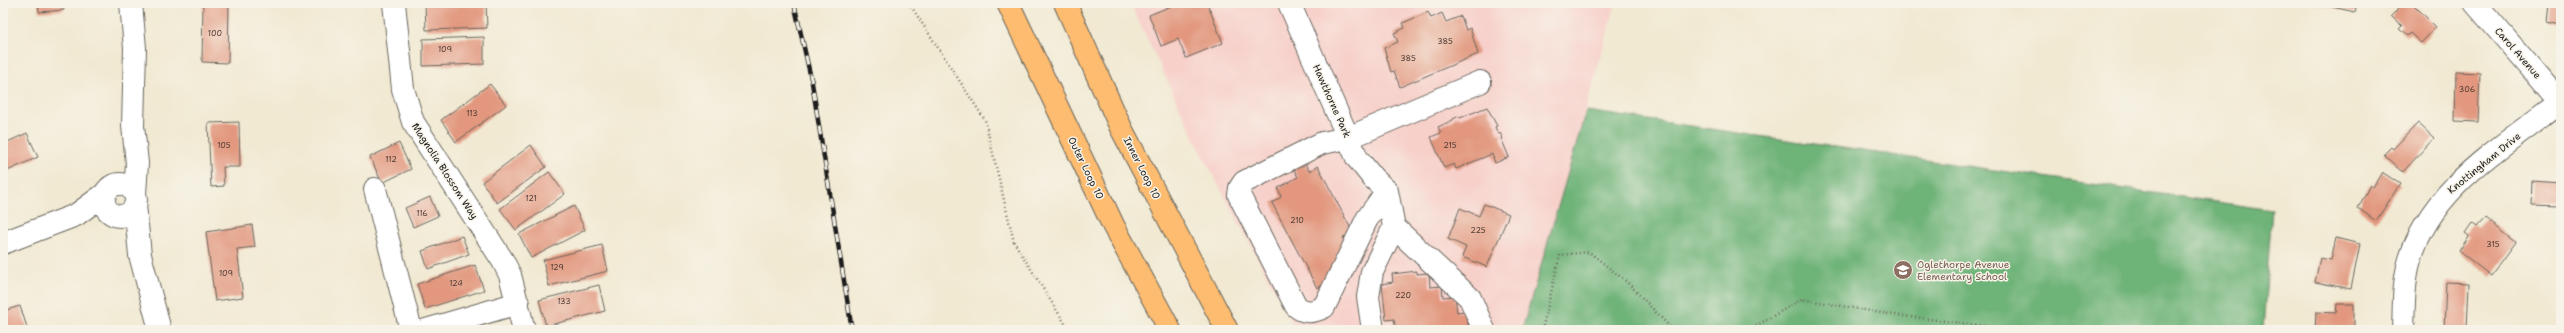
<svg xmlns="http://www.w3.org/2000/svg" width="2564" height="333" font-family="'Shantell Sans',sans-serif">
<rect width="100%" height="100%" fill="#f7f3e8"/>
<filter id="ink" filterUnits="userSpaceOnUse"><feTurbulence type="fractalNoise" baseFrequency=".025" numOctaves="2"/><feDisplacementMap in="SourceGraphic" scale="8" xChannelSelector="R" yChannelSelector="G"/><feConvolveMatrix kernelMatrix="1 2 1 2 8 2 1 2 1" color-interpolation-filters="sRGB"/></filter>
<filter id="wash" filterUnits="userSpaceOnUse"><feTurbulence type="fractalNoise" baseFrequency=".012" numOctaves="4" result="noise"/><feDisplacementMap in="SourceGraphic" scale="16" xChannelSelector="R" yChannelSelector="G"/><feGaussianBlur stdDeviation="0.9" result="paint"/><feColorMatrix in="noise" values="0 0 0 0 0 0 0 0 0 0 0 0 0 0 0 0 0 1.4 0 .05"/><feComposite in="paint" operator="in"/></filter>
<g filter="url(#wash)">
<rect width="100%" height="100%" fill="#f1e9d2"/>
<!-- built -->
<path fill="#f7d0ca" d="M1130,3H1616L1585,111L2272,210L2263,330H1296L1203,156Z"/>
<!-- forest -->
<path fill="#6eb378" stroke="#45684a" d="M1586,111L2272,210L2263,330H1522Z"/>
<g id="blocks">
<!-- building -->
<path fill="#e2977e" d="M38,3H63L64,10L39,12Z
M203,3H229L228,63L202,62Z
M425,3H486L487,28L426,30Z
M1179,3H1207L1223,43L1186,58L1178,39L1161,46L1149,15Z
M2314,3H2357L2355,12Z
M2404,3H2412L2436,27L2421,43L2410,33L2407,36L2399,29L2402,26L2391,16Z
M2550,3H2561V24L2548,21Z
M1428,12L1431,18L1442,13L1446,22L1461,16L1466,30L1470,28L1478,54L1400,87L1394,71L1391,72L1384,48L1398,42L1394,33L1405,28L1403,23Z
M484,37V64L423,66V39Z
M2456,72L2480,73L2478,122L2455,121Z
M490,84L506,105L456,142L441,120Z
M1487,107L1497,126L1495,127L1498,134L1500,133L1502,137L1501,138L1509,157L1495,163L1492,154L1456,169L1454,164L1444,168L1431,137L1441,133L1438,127L1453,120V119L1459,116L1460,118Z
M239,122L240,167H223L224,186L211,187L208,123Z
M2418,123L2434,138L2403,172L2384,154L2391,147L2393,149Z
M27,133L38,157L3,173V144Z
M399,143L411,169L382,183L370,157Z
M531,145L546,167L497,203L482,182Z
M1301,156L1309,171L1318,166L1353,233L1343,238L1348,251L1334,280L1317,288L1272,203L1281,197L1278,188L1298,177L1289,161Z
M549,172L565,194L516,230L500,209Z
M2382,172L2400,184L2376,221L2358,208L2370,185L2373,187Z
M2532,181L2561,183V206L2531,205Z
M430,197L438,216L413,227L405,208Z
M1484,204L1509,214L1487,267L1462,257L1466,247L1448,239L1460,208L1479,216Z
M574,206L585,230L531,258L519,234Z
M2485,218L2516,242L2491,276L2459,251L2469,236L2465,233L2472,223L2477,227Z
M252,225L255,247L237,249L243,297L215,301L206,232Z
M462,236L469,254L428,269L422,251Z
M2336,238L2360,244L2351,289L2315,282L2320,258L2331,260Z
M602,245L608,271L549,286L543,260Z
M475,265L484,290L425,309L417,284Z
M1417,271V274L1429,273L1430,287L1442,286L1443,297L1455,296L1457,312L1466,311L1469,330H1396L1394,319L1386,320L1382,284L1393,282L1392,274Z
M2446,282L2469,283L2467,330L2444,329Z
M599,285L605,311L546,326L539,300Z
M2337,304H2354V330H2315L2316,312L2336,313Z
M20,306L28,330H3V311Z"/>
</g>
</g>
<g filter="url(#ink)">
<use href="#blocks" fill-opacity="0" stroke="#67645c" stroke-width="1"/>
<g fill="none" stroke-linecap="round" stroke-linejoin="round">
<defs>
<path id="minor" d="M131,3L135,48L133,126L137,163L135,194
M394,3L403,89L413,122L503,261L510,275L524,330
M1289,3L1357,158L1373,178L1387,191
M2475,3L2561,103
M104 200a16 16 0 1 1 32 0a16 16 0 1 1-32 0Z
M375,189L411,330
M1387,191L1367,219L1324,307C1314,312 1305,314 1296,306L1239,195L1240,188L1244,182L1322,143L1348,138L1480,82
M135,205L140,255L160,330
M1394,227L1470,298L1484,330
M3,243L76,215L106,193
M426,330L518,303
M1373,330L1368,297L1372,272L1394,227L1387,191
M2403,330C2404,308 2403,285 2409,263C2429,188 2503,147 2561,101"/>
<path id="highway" d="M1008,3L1113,225L1170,330
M1065,3L1121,128L1227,330"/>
</defs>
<!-- minor casing -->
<use href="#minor" stroke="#67645c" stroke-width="24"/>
<!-- highway casing -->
<use href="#highway" stroke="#67645c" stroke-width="24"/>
<!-- path -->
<path stroke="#67645c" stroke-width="2.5" stroke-dasharray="1 3" stroke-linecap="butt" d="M909,3L985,120L1014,242L1069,330
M1542,330L1560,255L1589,252L1627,282L1673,330
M1749,330L1802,299L1887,314L2019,330"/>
<!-- minor -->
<use href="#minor" stroke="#fff" stroke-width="22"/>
<!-- highway -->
<use href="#highway" stroke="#fdbc70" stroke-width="22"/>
<defs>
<path id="rail" d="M794,3L812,83L852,330"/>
</defs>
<!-- rail casing -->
<use href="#rail" stroke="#1c1c1c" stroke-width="4.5"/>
<!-- rail -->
<use href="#rail" stroke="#f7f3e8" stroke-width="3" stroke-dasharray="9" stroke-linecap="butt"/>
</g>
</g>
<!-- icons -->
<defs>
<symbol id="school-disc" viewBox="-11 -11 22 22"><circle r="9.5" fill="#8d6e63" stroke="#f7f3e8"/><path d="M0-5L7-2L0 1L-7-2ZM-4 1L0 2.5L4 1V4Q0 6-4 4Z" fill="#fff"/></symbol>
</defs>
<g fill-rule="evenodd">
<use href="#school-disc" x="1892" y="259" width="22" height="22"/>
</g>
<g text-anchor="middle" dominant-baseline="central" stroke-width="3" stroke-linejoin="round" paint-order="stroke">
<!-- number labels -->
<g font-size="8" fill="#4e3b34">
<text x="215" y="33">100</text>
<text x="1445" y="41">385</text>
<text x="445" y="49">109</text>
<text x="1408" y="58">385</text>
<text x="2467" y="89">306</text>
<text x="472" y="113">113</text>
<text x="224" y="145">105</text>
<text x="1450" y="145">215</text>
<text x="391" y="159">112</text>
<text x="531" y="198">121</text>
<text x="422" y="213">116</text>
<text x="1297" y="220">210</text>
<text x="1478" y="230">225</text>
<text x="2493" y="244">315</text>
<text x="557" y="267">129</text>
<text x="226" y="273">109</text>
<text x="456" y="283">124</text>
<text x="1403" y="295">220</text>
<text x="564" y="301">133</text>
</g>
<!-- street labels -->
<g font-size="10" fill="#1c1c1c" stroke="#f7f3e8">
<text transform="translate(2518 53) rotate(49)">Carol Avenue</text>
<text transform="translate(1332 101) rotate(66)">Hawthorne Park</text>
<text transform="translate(2484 163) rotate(-39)">Knottingham Drive</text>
<text transform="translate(1086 168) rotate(64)">Outer Loop 10</text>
<text transform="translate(1142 168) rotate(63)">Inner Loop 10</text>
<text transform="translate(445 171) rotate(57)">Magnolia Blossom Way</text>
</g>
<!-- education labels -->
<g font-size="10" fill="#785e54" stroke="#f7f3e8" text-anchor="start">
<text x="1917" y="264">Oglethorpe Avenue<tspan x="1917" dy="12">Elementary School</tspan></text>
</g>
</g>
<!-- margin -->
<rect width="2564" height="333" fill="none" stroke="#f7f3e8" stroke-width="16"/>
</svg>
